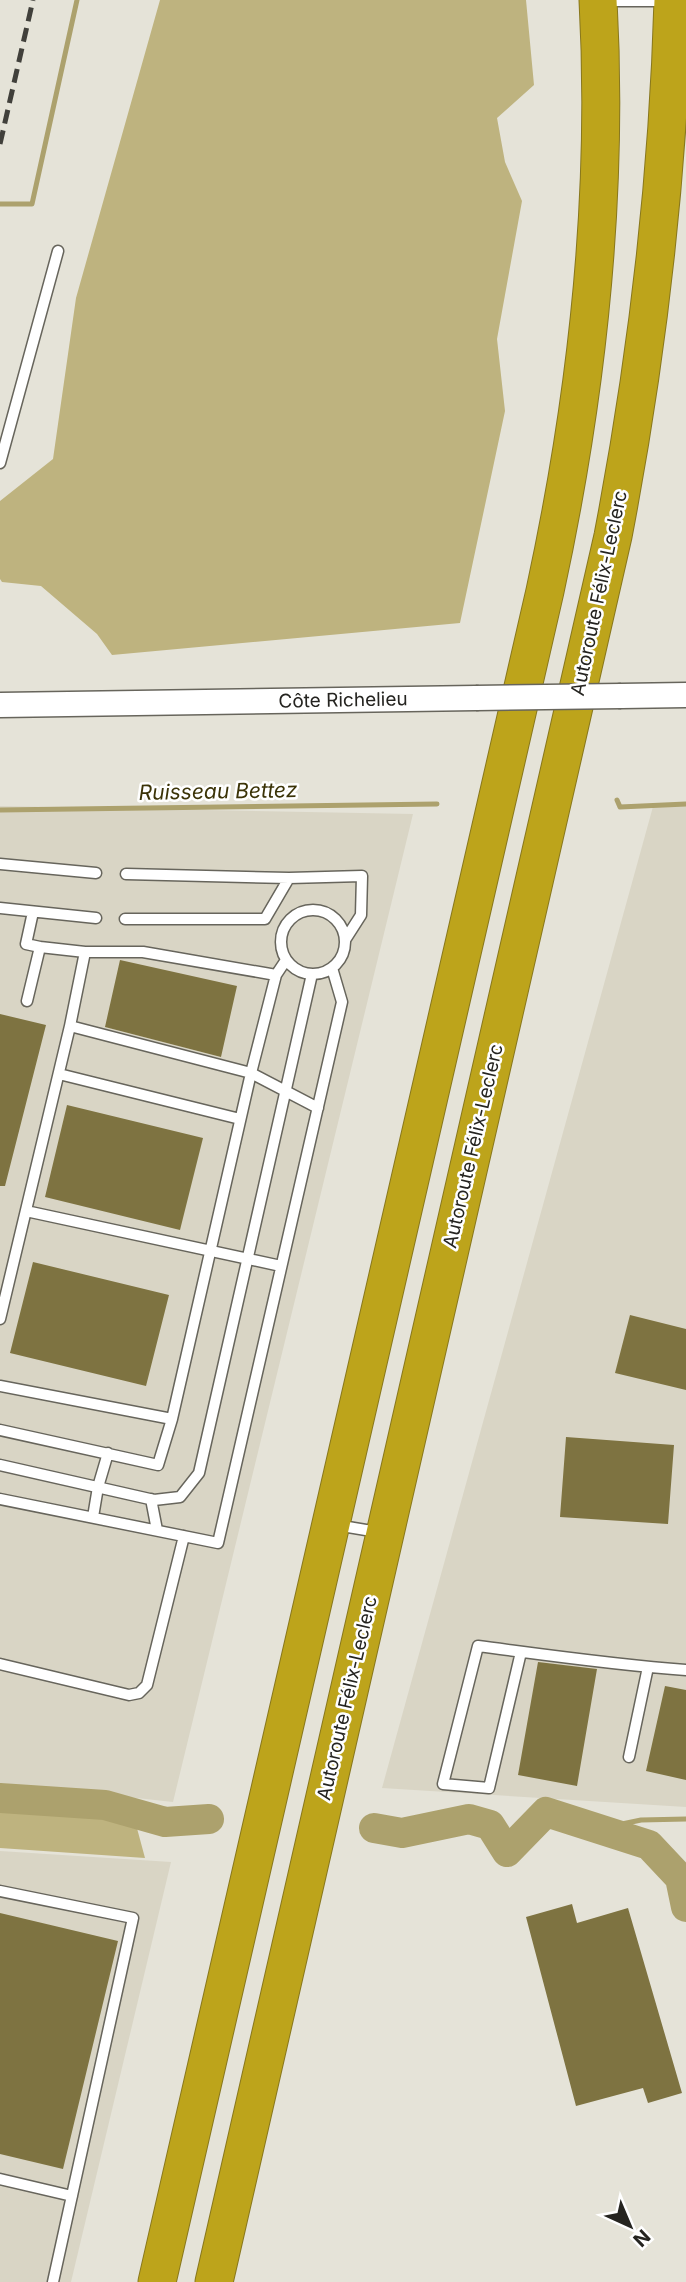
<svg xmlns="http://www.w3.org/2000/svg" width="686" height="2282" font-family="Inter,sans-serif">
<rect width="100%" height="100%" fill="#e5e3d8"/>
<!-- built -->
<path fill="#d9d5c5" d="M654,803H686V1807L382,1788Z
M0,806L413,814L173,1802L0,1783Z
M0,1851L171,1862L71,2282H0Z"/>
<!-- forest -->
<path fill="#beb37f" d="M160,0H526L534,85L497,118L505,162L522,201L497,339L505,411L460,623L112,655L97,634L41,586L2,582L0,579V501L53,459L76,298Z
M0,1794L131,1806L145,1858L0,1848Z"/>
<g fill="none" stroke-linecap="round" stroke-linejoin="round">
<!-- stream -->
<path stroke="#aca16d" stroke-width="5" d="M0,204H32L77,0
M617,800L620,807L686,804
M0,810L437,804
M598,1829L641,1820L686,1819"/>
<!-- river -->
<path stroke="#aca16d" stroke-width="30" d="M0,1798L105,1805L165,1822L209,1819
M374,1828L402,1833L469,1819L490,1825L507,1852L546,1812L649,1845L680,1878L686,1907"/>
</g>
<!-- building -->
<path fill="#7e7341" d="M120,960L237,986L221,1057L105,1027Z
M0,1014L46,1025L5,1186H0Z
M67,1105L203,1138L180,1230L45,1197Z
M33,1262L169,1295L146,1386L10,1353Z
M630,1315L686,1329V1390L615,1373Z
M566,1437L674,1445L668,1524L560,1517Z
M538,1662L597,1669L577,1786L518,1775Z
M665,1686L686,1690V1780L646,1771Z
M572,1904L577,1923L628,1908L682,2093L648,2103L643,2088L576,2106L526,1917Z
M0,1913L118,1941L63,2169L0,2154Z"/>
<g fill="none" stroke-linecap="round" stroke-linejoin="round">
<defs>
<path id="service" d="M603,1H667
M0,463L58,251
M0,864L96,873
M126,874L289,878L362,876L361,915L345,940
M0,908L96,918
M281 942a32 32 0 1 1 64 0a32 32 0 1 1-64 0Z
M33,912L26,944L40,947
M125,919H265L289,878
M85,952L70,1026L251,1073L276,975
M27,1001L40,947L85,952H143L276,975L286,960
M59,1074L240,1119
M26,1211L281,1266
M0,1319L70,1026
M0,1386L172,1419L251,1073L318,1108
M0,1430L158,1465L172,1419
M0,1465L154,1500L180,1497L199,1473L312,974
M0,1499L218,1543L342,1002L332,968
M151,1499L157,1530
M93,1517L98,1487L108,1453
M336,1525L378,1532
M521,1652L489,1788L443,1784L478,1646C547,1655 616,1665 686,1670
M0,1664L129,1695L139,1693L147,1685L184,1536
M629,1757L648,1667
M0,1891L133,1918L53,2282
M0,2179L72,2196"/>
<path id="tertiary" d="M621,696L686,695
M0,705L476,698"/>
<path id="motorway" d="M157,2282L545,591C587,397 609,198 598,0
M214,2282L613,536C647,359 668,181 673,0"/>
</defs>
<!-- service casing -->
<use href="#service" stroke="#67655c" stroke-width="13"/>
<!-- tertiary casing -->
<use href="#tertiary" stroke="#67655c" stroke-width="27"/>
<!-- motorway casing -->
<use href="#motorway" stroke="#88771d" stroke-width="39"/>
<!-- service -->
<use href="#service" stroke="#fff" stroke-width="10"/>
<!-- tertiary -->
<use href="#tertiary" stroke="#fff" stroke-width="24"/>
<!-- motorway -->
<use href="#motorway" stroke="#bda41b" stroke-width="37"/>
<!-- rail -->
<path stroke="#41403b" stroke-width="5" stroke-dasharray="14 7" stroke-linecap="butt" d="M0,144L33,0"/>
<defs>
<path id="tertiary-bridge" d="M476,698L621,696"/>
</defs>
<!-- tertiary-bridge casing -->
<use href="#tertiary-bridge" stroke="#67655c" stroke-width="27" stroke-linecap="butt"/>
<!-- tertiary-bridge -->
<use href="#tertiary-bridge" stroke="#fff" stroke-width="24"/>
</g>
<g text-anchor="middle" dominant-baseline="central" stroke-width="5" stroke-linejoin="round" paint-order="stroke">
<!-- street labels -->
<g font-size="19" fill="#252420" stroke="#fff">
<text transform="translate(599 593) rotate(-78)">Autoroute Félix-Leclerc</text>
<text transform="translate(343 700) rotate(-1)">Côte Richelieu</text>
<text transform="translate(473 1146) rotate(-77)">Autoroute Félix-Leclerc</text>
<text transform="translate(347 1698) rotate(-77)">Autoroute Félix-Leclerc</text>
</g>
<!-- water labels -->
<g font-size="21" font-style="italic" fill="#3b3307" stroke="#fff">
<text transform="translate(218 791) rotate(-1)">Ruisseau Bettez</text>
</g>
</g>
<!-- north arrow -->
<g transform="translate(630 2226) rotate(136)" stroke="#ffffff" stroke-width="5" paint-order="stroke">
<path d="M0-5L12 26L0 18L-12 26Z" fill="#252420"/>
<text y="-10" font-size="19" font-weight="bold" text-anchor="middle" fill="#252420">N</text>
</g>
</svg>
